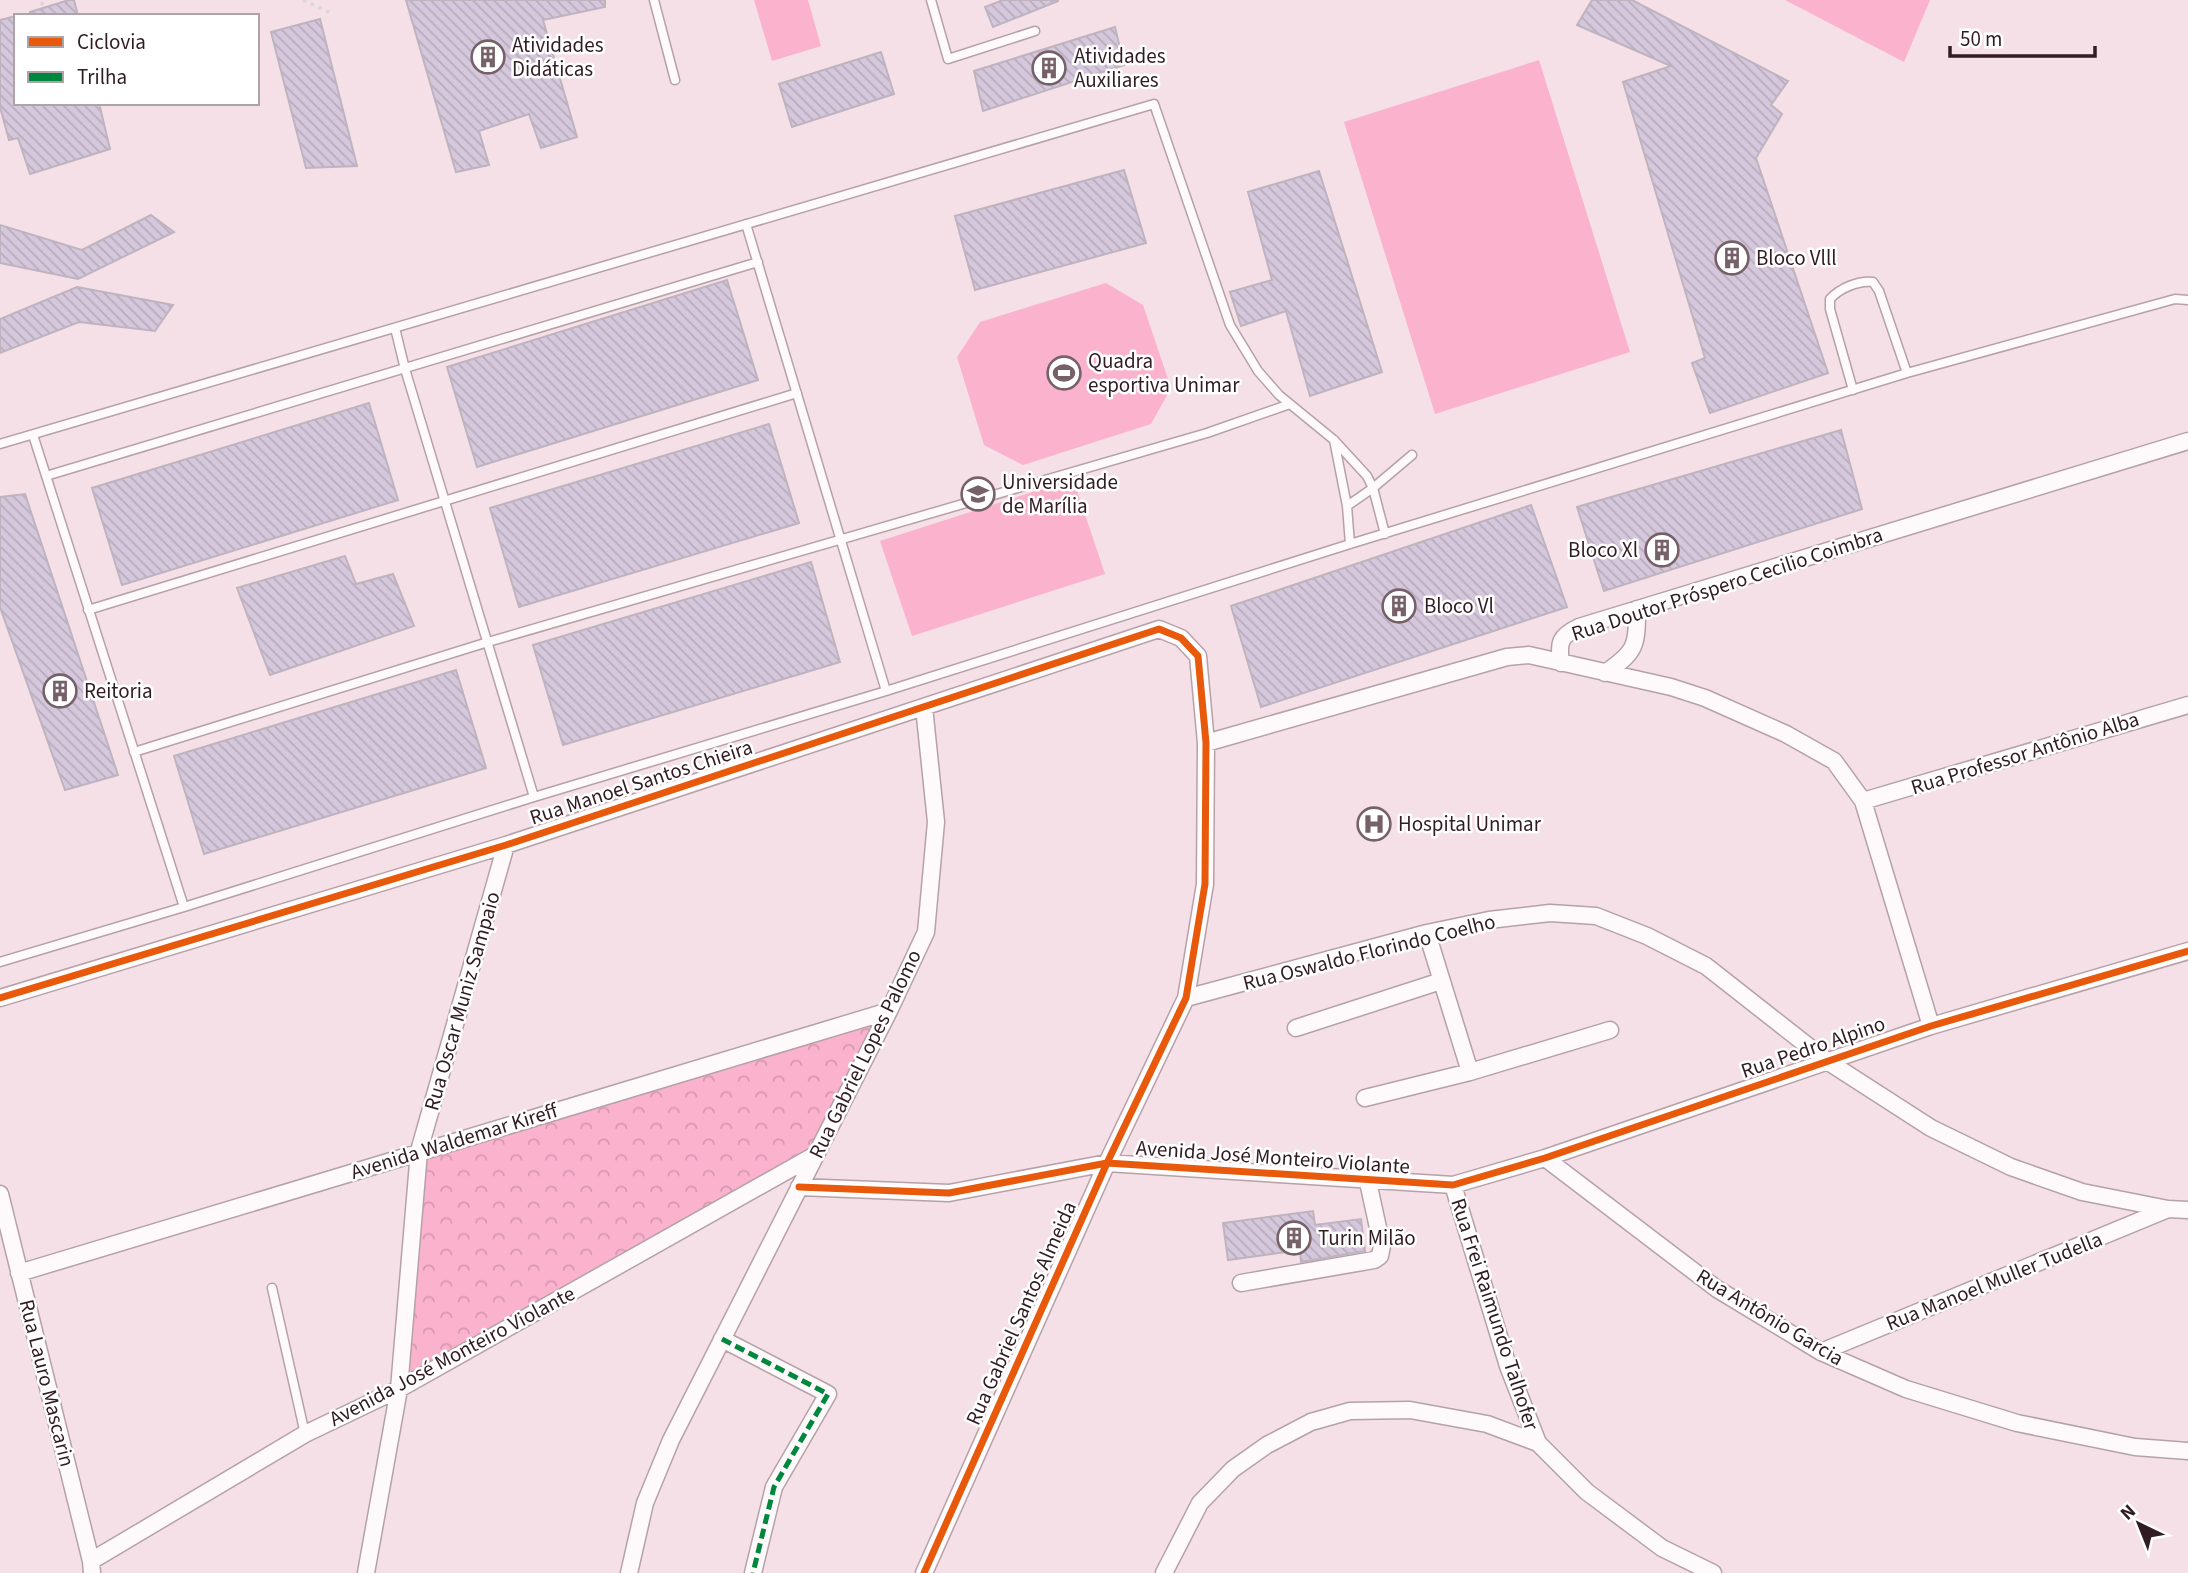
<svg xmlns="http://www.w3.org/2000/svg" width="2188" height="1573" font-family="'Source Sans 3',sans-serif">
<defs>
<pattern id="park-crowns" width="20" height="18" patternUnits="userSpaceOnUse" patternTransform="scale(1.75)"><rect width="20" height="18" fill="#fab2cd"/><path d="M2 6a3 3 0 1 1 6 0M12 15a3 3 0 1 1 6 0" fill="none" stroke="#d798b0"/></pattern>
<pattern id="building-back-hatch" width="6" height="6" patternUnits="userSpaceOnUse" patternTransform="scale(1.75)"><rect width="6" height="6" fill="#d6c8dc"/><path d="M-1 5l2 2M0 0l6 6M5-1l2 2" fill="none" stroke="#b8abbd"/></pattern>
</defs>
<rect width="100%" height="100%" fill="#f5e0e7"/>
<!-- park -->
<path fill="url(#park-crowns)" d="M889,1011L815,1155L399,1389L419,1151Z"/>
<!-- pitch -->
<path fill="#fab2cd" d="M754,0H808L821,46L772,61Z
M1785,0H1930L1904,62Z
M1539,60L1630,352L1435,414L1344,122Z
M1106,283L1143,305L1171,388L1151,424L1023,465L984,445L957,357L980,322Z
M1073,479L1105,574L912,636L880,541Z"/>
<!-- building -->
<path fill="url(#building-back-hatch)" stroke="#bfb3bf" stroke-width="2" d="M69,0H74L78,16H30V12Z
M406,0H605V7L543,20L577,137L541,148L529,114L479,131L489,165L456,172Z
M1003,0H1058V1L993,27L985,7Z
M1592,0H1632L1788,81L1771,105L1782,114L1756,158L1828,373L1710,413L1692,363L1705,358L1623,82L1671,66L1577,25Z
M16,16V103H99L110,149L30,174L18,138L9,140L0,107V20Z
M320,19L357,166L306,168L271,32Z
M1115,27L1124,65L983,111L974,71Z
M881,52L894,94L792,127L779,84Z
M1124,170L1146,243L975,290L955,216Z
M1319,171L1382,372L1310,396L1286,311L1241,326L1230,292L1272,280L1248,192Z
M151,215L174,232L78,279L0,263V225L82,250Z
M727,280L758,380L477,467L447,367Z
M77,287L173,305L155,331L79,322L0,353V319Z
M369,403L398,500L122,585L92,488Z
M769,424L799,523L519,607L490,508Z
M1841,430L1862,509L1604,591L1577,507Z
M25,494L118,775L65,790L0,607V497Z
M1531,505L1567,607L1261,707L1231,606Z
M345,556L356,584L393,574L414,626L270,675L237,588Z
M811,562L840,662L563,745L533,645Z
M456,670L486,768L204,854L174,756Z
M1313,1211L1315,1225L1361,1219L1365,1251L1301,1262L1300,1250L1228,1260L1223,1223Z"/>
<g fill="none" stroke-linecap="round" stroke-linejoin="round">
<defs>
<path id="service" d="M654,0L675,80
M931,0L948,59L1035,31
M395,328L405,369L534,797
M1853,390L1830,309V299C1840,288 1859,280 1873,282L1879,291L1907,373
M1334,440L1347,506L1350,544
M0,444L1154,104L1230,325L1258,371L1279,395L1334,440L1367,476L1373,488L1385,534
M46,476L758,262
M1347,506L1373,488L1412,455
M88,610L797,393
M886,691L1350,544L1907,373L2175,299L2188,300
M134,752L488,642L1207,433L1290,404
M184,907L534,797L886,691L746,224
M0,962L184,907L33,435
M272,1288L305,1434"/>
<path id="minor" d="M1561,663C1558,642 1560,636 1579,627L2188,441
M1605,673C1636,652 1637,646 1637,609
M1206,743L1507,657L1529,655L1671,687L1705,698L1786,734L1834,761L1863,801L1931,1026
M1863,801L2188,705
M1427,933L1470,1072
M0,998L506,845L1159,629L1181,638L1198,656L1206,743L1205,884L1186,998L1107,1163L924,1573
M1186,998L1427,933L1489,920L1550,913L1596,916L1647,936L1706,966L1827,1061L1931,1128L2011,1167L2082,1192L2168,1209L2188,1210
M1296,1028L1441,981
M1365,1098L1470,1072L1610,1030
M1545,1158L1717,1289L1821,1352L1906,1389L2017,1423L2135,1447L2188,1451
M1453,1185L1508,1366L1538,1443
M799,1187L949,1193L1107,1163L1453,1185L1545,1158L1931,1026L2188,951
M0,1194L91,1561L92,1573
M19,1273L889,1011
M1241,1283L1374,1260L1380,1256L1382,1246L1368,1182
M722,1339L828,1394L774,1487L753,1573
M1821,1352L2168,1209
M91,1561L305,1434L399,1389L815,1155
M366,1573L399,1389L419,1151L506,845
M629,1573L645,1503L671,1440L889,1011L926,932L936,822L924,707
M1164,1573L1200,1503L1233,1469L1267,1445L1311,1422L1350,1411L1410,1410L1487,1424L1538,1443L1587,1492L1662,1548L1713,1573"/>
</defs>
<!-- service casing -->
<use href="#service" stroke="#b5a1a8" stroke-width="11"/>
<!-- minor casing -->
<use href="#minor" stroke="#b5a1a8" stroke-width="19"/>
<!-- path -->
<path stroke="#dcd5d7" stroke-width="3.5" stroke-dasharray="3.5 5" stroke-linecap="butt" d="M303,0L331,13
M41,5L45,0"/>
<!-- service -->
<use href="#service" stroke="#fefafb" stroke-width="8"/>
<!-- minor -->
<use href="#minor" stroke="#fefafb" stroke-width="16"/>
<!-- quiet -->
<path stroke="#00873e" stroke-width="5" stroke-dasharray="10 5" stroke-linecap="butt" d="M722,1339L828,1394L774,1487L753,1573"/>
<defs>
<path id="cycleway" d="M0,998L506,845L1159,629L1181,638L1198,656L1206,743L1205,884L1186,998L1107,1163L924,1573
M799,1187L949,1193L1107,1163L1453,1185L1545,1158L1931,1026L2188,951"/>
</defs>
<!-- cycleway casing -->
<use href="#cycleway" stroke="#fff" stroke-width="11"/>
<!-- cycleway -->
<use href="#cycleway" stroke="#e8590c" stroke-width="7"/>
</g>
<!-- icons -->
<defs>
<symbol id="building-ring" viewBox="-11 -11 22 22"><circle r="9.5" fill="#fff" stroke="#766168" stroke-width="1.5"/><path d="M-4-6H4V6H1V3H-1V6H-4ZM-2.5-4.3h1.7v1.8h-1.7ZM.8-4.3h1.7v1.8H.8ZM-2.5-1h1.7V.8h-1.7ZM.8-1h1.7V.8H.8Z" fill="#766168"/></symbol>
<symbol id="stadium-ring" viewBox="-11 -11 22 22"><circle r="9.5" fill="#fff" stroke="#766168" stroke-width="1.5"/><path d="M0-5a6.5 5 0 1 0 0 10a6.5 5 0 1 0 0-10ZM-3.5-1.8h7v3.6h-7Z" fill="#766168"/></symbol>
<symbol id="university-ring" viewBox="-11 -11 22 22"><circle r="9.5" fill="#fff" stroke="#766168" stroke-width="1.5"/><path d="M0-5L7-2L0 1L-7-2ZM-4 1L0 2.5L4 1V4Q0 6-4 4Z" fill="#766168"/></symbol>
<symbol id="hospital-ring" viewBox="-11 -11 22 22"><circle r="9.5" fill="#fff" stroke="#766168" stroke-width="1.5"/><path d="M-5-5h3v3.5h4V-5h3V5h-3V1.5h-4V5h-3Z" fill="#766168"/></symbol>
</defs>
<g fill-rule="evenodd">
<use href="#building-ring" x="469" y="38" width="38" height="38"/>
<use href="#building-ring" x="1030" y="49" width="38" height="38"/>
<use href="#building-ring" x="1713" y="239" width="38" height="38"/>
<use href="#stadium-ring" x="1045" y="354" width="38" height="38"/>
<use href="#university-ring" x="959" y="475" width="38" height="38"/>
<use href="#building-ring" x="1643" y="531" width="38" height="38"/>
<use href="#building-ring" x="1380" y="587" width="38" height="38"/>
<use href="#building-ring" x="41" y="672" width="38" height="38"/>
<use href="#hospital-ring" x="1355" y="805" width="38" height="38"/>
<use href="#building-ring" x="1275" y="1219" width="38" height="38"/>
</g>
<g text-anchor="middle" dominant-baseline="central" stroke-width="5" stroke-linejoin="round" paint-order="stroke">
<!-- poi labels -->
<g font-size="21" fill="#321c24" stroke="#fff" text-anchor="start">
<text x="512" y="45">Atividades<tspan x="512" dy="24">Didáticas</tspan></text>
<text x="1074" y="56">Atividades<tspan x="1074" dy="24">Auxiliares</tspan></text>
<text x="1756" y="258">Bloco Vlll</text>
<text x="1088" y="361">Quadra<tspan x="1088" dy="24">esportiva Unimar</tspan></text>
<text x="1002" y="482">Universidade<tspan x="1002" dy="24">de Marília</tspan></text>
<text x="1638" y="550" text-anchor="end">Bloco Xl</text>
<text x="1424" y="606">Bloco Vl</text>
<text x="84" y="691">Reitoria</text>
<text x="1398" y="824">Hospital Unimar</text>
<text x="1318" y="1238">Turin Milão</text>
</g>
<!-- street labels -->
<g font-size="21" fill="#321c24" stroke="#fff">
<text transform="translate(1727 584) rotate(-18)">Rua Doutor Próspero Cecilio Coimbra</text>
<text transform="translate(2025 753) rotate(-17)">Rua Professor Antônio Alba</text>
<text transform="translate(641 782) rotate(-18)">Rua Manoel Santos Chieira</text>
<text transform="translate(1369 952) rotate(-14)">Rua Oswaldo Florindo Coelho</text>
<text transform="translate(462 1001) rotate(-74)">Rua Oscar Muniz Sampaio</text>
<text transform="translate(1813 1047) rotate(-19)">Rua Pedro Alpino</text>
<text transform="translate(865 1054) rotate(-64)">Rua Gabriel Lopes Palomo</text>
<text transform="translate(454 1141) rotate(-17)">Avenida Waldemar Kireff</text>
<text transform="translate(1273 1157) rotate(4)">Avenida José Monteiro Violante</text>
<text transform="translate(1994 1281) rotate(-22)">Rua Manoel Muller Tudella</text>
<text transform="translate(1021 1313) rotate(-66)">Rua Gabriel Santos Almeida</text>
<text transform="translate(1495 1314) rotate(72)">Rua Frei Raimundo Talhofer</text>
<text transform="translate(1770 1317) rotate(31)">Rua Antônio Garcia</text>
<text transform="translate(452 1356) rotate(-28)">Avenida José Monteiro Violante</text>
<text transform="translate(47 1383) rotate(76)">Rua Lauro Mascarin</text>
</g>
</g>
<!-- legend -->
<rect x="14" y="14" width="245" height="91" fill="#ffffff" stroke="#ada4a7" stroke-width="2"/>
<rect x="28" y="37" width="35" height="10" fill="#e8590c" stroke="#ada4a7" stroke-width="2"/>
<text x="77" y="49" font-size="21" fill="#321c24">Ciclovia</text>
<rect x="28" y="72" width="35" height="10" fill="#00873e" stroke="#ada4a7" stroke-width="2"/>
<text x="77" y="84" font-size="21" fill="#321c24">Trilha</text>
<!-- north arrow -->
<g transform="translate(2139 1524) rotate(317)" stroke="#ffffff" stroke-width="5" paint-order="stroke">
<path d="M0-5L12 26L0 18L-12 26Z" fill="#321c24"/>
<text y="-10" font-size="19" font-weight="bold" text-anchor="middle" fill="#321c24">N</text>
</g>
<!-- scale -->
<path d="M1950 46v10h145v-10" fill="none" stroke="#321c24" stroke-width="3.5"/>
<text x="1960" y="46" font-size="21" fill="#321c24" stroke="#ffffff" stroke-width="5" paint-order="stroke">50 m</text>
</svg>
